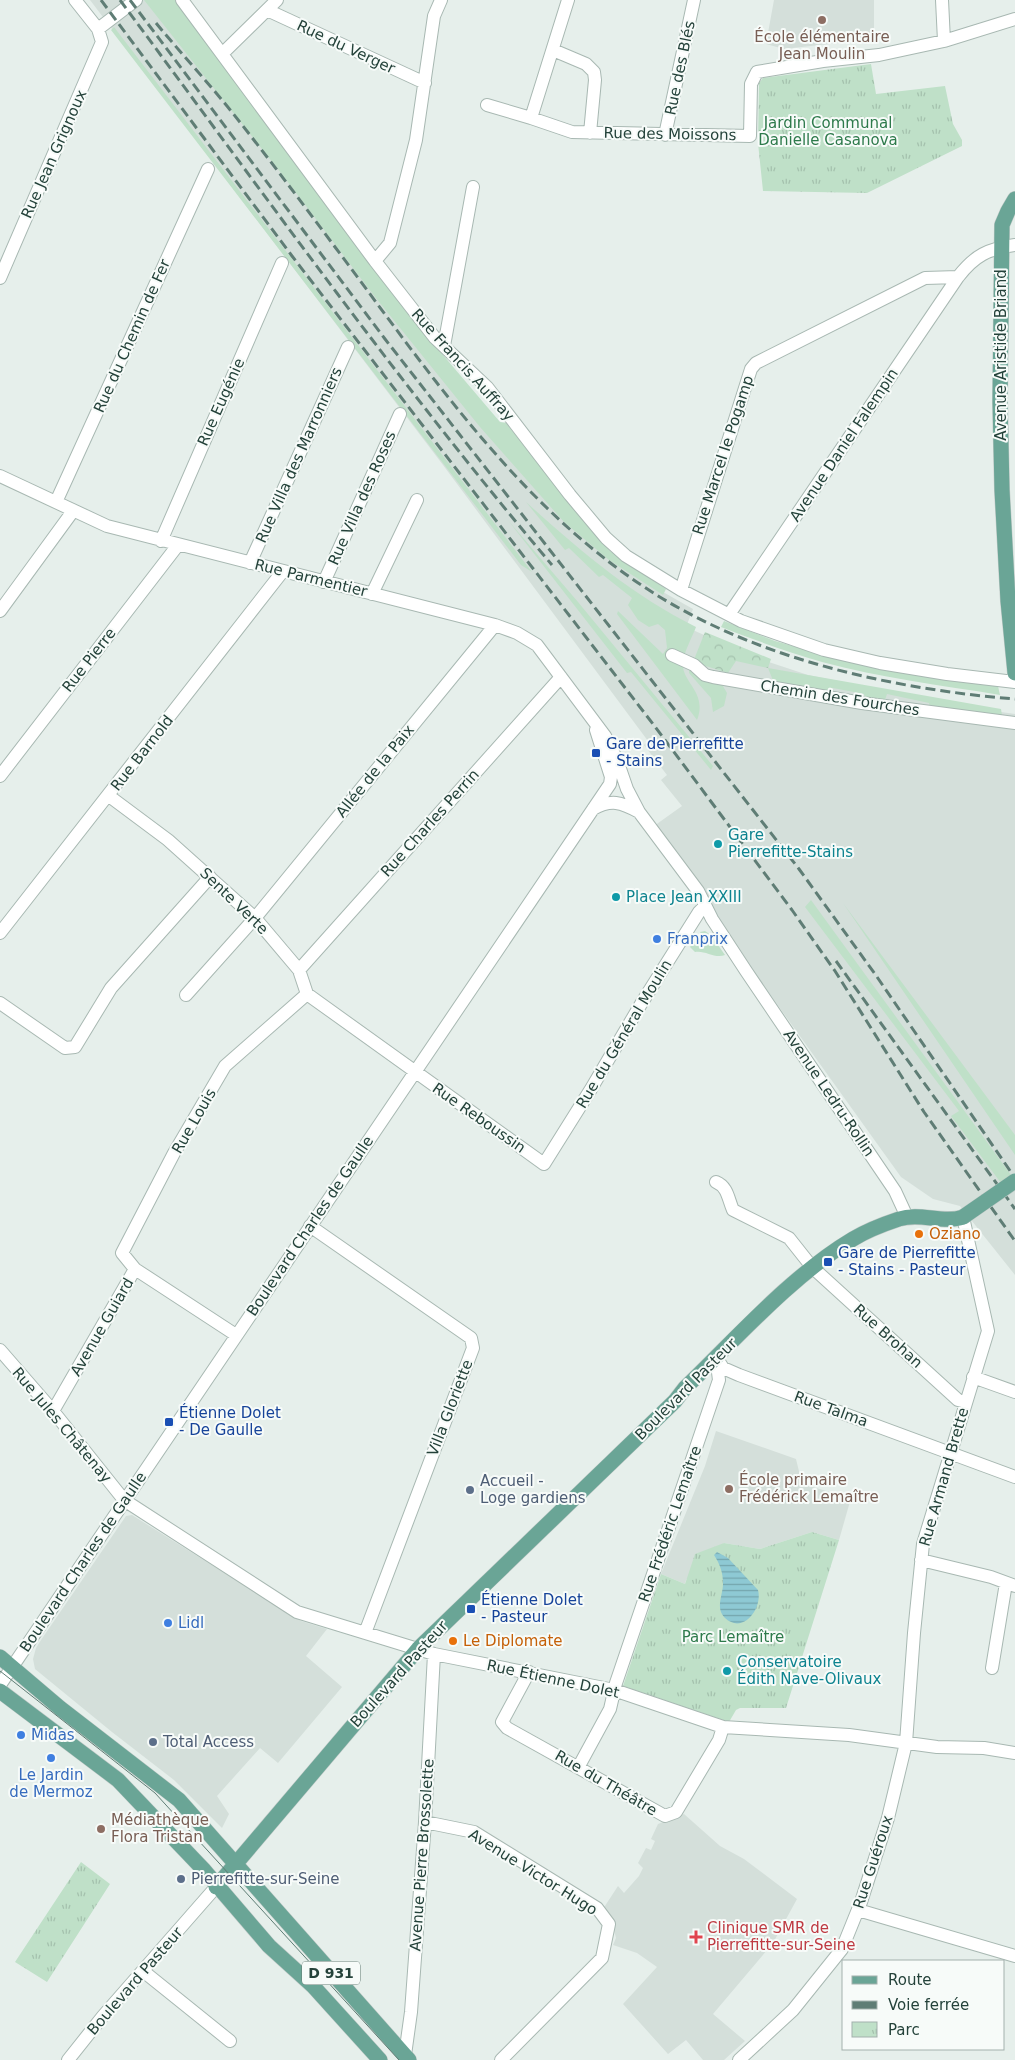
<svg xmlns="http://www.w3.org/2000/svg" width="1015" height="2060" font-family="'DejaVu Sans',sans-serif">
<defs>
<pattern id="forest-crowns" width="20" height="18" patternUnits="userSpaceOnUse" patternTransform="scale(1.25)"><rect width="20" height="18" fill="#bfe0c8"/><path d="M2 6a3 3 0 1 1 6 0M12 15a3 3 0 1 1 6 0" fill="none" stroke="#a4c1ad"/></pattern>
<pattern id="park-tufts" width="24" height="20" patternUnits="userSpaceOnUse" patternTransform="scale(1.25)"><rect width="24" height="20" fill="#bfe0c8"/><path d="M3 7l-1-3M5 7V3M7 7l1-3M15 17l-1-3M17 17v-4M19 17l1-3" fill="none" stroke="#a4c1ad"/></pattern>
<pattern id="water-rules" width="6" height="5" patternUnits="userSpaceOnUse" patternTransform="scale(1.25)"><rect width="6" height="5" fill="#8ec9d4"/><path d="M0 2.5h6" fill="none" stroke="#74a5ad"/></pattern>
</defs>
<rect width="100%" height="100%" fill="#e6efeb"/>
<!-- built -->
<path fill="#d4dfda" d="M90,0H152L419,340L568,499L607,550L663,592L693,609L686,627L754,657L808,675L973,708L1015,714V1275L960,1206L933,1199L901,1177L741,954L701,889L654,826L682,806L661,780L667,775L644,745L648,741L443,465Z
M774,0H874V39L784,49L766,44Z
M716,1431L796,1459L802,1484L851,1498L839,1540L812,1532L760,1549L724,1543L686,1580L685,1584L661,1574L705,1466Z
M132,1515L301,1621L327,1629L306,1656L342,1687L278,1763L260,1748L217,1796L229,1814L222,1828L174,1780L112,1732L35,1669L33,1659L36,1648L41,1640L126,1516Z
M684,1814L720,1846L744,1859L797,1899L773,1943L713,2014L745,2041L724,2060H703L686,2040L668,2054L623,2004L657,1967L637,1953L613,1945L616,1938L611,1918L603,1909L618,1886L624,1893L639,1876L643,1868L638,1863L646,1848L651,1850L655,1841L651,1839L658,1824Z"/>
<!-- green -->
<path fill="#bfe0c8" d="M144,0H175L426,335L500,422L506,423L595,534L610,551L666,589L663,595L609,560L564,522L480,427L375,297L281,173Z
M114,27L532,572L521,565L111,30Z
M526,502C579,550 632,595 696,627C692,638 684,651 683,663C681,682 708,692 697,720L617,614L618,611L663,654L667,648L665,630L658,624L649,627L638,620L628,605L632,598L603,575L599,577L569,548L565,550Z
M507,519L578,602L713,766L711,770L631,672L627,673Z
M724,621L775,641L845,661L998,686L1000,695C941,685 880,678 822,662C788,652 754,640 721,627Z
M689,668L720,681L727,693L724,706L713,712L711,698L689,673Z
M768,668L1001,709L1003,722L931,711L929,703L887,694L884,703L865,698L864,694L833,688L825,692L774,683Z
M811,900L1011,1175L1001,1183L951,1116L959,1111L805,907Z
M843,903L1015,1135V1155Z
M705,931L711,935L725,955C715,959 705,950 695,952L690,947L697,937L702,935L700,932Z"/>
<!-- forest -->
<path fill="url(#forest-crowns)" d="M705,632L771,659L768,668L736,661L728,673L693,662Z"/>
<!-- park -->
<path fill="url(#park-tufts)" d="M871,64L876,94L945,86L953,124L962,140V146L867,193L763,191L758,143L759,83L763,78Z
M812,1532L839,1540L786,1708H740L736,1710L729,1722L623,1686L661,1574L685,1584L695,1554L724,1543L760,1549Z
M81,1862L110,1884L47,1982L15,1962Z"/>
<!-- water -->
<path fill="url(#water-rules)" d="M717,1552L728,1558L758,1590C763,1608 743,1635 725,1618C715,1608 723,1595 723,1584C723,1573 720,1564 714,1555Z"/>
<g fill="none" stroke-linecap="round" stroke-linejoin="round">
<defs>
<path id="minor" d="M182,0L375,261L435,338L487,387L570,495L606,538L626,556L681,590L741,621L824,650L880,663L947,674L1015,682
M568,0L531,118L572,132L750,136L751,84L757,72L823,61L879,55L944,41L1015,19
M942,0L944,41
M267,10L425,83
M98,29L136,0
M553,50L586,64L594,72L595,80L590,133
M223,53L277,0
M487,105L531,118
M665,135L694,0
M375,261L390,243L416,140L434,16L441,0
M0,278L102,42L98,29L75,0
M444,346L473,187
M0,476L107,526L495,625L517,633L537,645L605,736L617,760L627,789L639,812L698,891L712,919L746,971L895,1191L907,1217
M56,502L208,169
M161,541L282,263
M250,563L348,347
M324,582L400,414
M681,590L751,369L756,363L925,278L958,277
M372,594L417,500
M0,611L73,511
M730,613L958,277C975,255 988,249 1015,245
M672,655L694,665L705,675L713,677L862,703L1015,723
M0,776L178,545
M109,796L168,840L255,918L299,970L307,994L544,1164L591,1089L641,1004L699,912L705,906
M593,809C611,799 621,802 639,812
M0,933L283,571
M299,970L561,677
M186,995L255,918L495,625
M0,1003L65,1048L75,1047L111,988L210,877
M716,1182C728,1187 728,1199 733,1210L789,1238L812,1267L958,1400L966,1402
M310,1226L471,1338L473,1348L365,1633
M236,1335L135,1269L122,1253L174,1153L225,1066L307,994
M0,1350L53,1411L124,1500L297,1612L434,1654L614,1690L723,1727L849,1735L937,1747L984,1748L1015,1753
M716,1357L723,1368L739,1375L1015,1477
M973,1377L1015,1392
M53,1411L135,1269
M921,1560L991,1577L1015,1586
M992,1668L1006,1583
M529,1672L502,1722L507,1728L665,1816L676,1812L719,1740L723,1727
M0,1685L610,784L611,777L596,730
M579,1766L610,1709L616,1683L719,1380L716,1357
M425,1822L474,1832L597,1908L609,1924L602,1958L501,2060
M858,1910L1015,1956
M143,1971L230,2041
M405,2055L411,2012L425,1822L434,1654
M68,2060L103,2016L216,1887
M739,2060L793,2010L842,1949L861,1902L888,1818L906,1743L914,1633L923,1544L988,1331L963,1217"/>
<path id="major" d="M1015,199L1008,211L1002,225L1000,401L1002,490L1008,601L1015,673
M0,1657L60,1708L179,1800L409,2060
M0,1691L118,1780L203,1869L269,1946L313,1986L380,2060
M216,1887L418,1649L675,1401L685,1388C737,1338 791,1276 853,1239C866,1231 884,1224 899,1219C920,1212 943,1224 963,1217"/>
</defs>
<!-- minor casing -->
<use href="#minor" stroke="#a8b8b2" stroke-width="14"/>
<!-- major casing -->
<use href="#major" stroke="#c2cac8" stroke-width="16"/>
<!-- minor -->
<use href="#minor" stroke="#fff" stroke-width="12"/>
<!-- major -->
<use href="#major" stroke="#6aa596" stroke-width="15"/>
<!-- tram -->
<path stroke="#5f7d75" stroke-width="1" d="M0,1671L155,1793L399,2060"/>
<!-- rail -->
<path stroke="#5f7d75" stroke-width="3" stroke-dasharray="10 5" stroke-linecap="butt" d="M101,0L292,256L653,724L792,910L835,971L924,1112L1015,1241
M120,0C261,190 399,384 552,565
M130,0L385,339L799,869L875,974L1015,1178
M156,23C179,51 204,78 227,106C264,152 299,199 335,247C429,372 520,509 655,594C761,660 892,689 1015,699
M836,961L1015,1209"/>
<defs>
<path id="major-bridge" d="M963,1217L1015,1181"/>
</defs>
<!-- major-bridge casing -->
<use href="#major-bridge" stroke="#c2cac8" stroke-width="16" stroke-linecap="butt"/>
<!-- major-bridge -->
<use href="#major-bridge" stroke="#6aa596" stroke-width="15"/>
</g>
<!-- markers -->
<g fill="#8d6e63" stroke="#f7fbf9" stroke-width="2">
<circle cx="822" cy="20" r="5"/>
<circle cx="729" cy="1489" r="5"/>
<circle cx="101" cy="1829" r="5"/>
</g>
<g fill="#1a4fb4" stroke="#f7fbf9" stroke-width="2">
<rect x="591" y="748" width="10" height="10" rx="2.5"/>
<rect x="823" y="1257" width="10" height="10" rx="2.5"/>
<rect x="164" y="1417" width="10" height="10" rx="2.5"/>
<rect x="466" y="1604" width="10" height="10" rx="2.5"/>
</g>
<g fill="#0f9aa8" stroke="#f7fbf9" stroke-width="2">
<circle cx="718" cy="844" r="5"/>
<circle cx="616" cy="897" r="5"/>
<circle cx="727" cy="1671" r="5"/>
</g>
<g fill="#3f7fe0" stroke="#f7fbf9" stroke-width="2">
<circle cx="657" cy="939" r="5"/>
<circle cx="168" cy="1623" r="5"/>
<circle cx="21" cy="1735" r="5"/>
<circle cx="51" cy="1758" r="5"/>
</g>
<g fill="#e8710a" stroke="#f7fbf9" stroke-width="2">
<circle cx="919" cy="1234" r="5"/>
<circle cx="453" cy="1641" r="5"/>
</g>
<g fill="#5c6f8a" stroke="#f7fbf9" stroke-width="2">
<circle cx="470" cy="1490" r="5"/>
<circle cx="153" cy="1742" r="5"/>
<circle cx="181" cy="1879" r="5"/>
</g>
<path fill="#e0444e" stroke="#f7fbf9" stroke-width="2" d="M693.5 1929.5h5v5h5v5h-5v5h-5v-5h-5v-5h5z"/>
<g text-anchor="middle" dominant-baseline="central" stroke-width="4" stroke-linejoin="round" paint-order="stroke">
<!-- shield labels -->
<rect fill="#f7fbf9" stroke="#637a73" stroke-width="1" x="302" y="1961.5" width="58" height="23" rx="4"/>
<g font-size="14" font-weight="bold" fill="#24423a">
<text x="331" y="1973">D 931</text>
</g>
<!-- education labels -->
<g font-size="15" fill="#785e54" stroke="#f7fbf9" text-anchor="start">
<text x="822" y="37" text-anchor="middle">École élémentaire<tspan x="822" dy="17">Jean Moulin</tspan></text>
<text x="739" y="1480">École primaire<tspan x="739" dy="17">Frédérick Lemaître</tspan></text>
<text x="111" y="1820">Médiathèque<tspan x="111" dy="17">Flora Tristan</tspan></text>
</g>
<!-- street labels -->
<g font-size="15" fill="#24423a" stroke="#f7fbf9">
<text transform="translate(346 47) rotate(25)">Rue du Verger</text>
<text transform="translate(680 68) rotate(-78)">Rue des Blés</text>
<text transform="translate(670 134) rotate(1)">Rue des Moissons</text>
<text transform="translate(54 154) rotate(-66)">Rue Jean Grignoux</text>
<text transform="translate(132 336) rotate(-66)">Rue du Chemin de Fer</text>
<text transform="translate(1001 355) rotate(-90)">Avenue Aristide Briand</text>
<text transform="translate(463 365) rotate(48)">Rue Francis Auffray</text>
<text transform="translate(221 402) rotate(-66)">Rue Eugénie</text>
<text transform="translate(844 445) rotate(-56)">Avenue Daniel Falempin</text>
<text transform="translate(299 455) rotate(-66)">Rue Villa des Marronniers</text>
<text transform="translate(723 455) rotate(-72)">Rue Marcel le Pogamp</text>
<text transform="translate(362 498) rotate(-66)">Rue Villa des Roses</text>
<text transform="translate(311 578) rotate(14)">Rue Parmentier</text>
<text transform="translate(89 660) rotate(-52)">Rue Pierre</text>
<text transform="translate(840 698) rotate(9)">Chemin des Fourches</text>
<text transform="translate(142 753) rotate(-52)">Rue Barnold</text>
<text transform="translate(375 771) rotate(-51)">Allée de la Paix</text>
<text transform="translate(430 823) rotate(-48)">Rue Charles Perrin</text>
<text transform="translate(234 901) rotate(44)">Sente Verte</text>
<text transform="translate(624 1034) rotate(-59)">Rue du Général Moulin</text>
<text transform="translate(829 1093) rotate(56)">Avenue Ledru-Rollin</text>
<text transform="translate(479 1118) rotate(35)">Rue Reboussin</text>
<text transform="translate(194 1121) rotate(-60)">Rue Louis</text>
<text transform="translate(310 1226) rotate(-56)">Boulevard Charles de Gaulle</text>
<text transform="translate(102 1327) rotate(-60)">Avenue Guiard</text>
<text transform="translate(888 1336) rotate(42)">Rue Brohan</text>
<text transform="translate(686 1389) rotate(-45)">Boulevard Pasteur</text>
<text transform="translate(450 1408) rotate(-69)">Villa Gloriette</text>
<text transform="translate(831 1409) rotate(20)">Rue Talma</text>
<text transform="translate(62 1425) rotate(50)">Rue Jules Châtenay</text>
<text transform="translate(944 1477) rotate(-74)">Rue Armand Brette</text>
<text transform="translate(670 1524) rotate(-71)">Rue Frédéric Lemaître</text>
<text transform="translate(83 1562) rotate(-56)">Boulevard Charles de Gaulle</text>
<text transform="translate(399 1674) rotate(-48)">Boulevard Pasteur</text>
<text transform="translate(553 1679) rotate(12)">Rue Étienne Dolet</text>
<text transform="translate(606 1783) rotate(30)">Rue du Théâtre</text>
<text transform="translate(422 1855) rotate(-86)">Avenue Pierre Brossolette</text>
<text transform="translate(873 1862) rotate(-72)">Rue Guéroux</text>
<text transform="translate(533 1872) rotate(32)">Avenue Victor Hugo</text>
<text transform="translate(135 1981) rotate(-49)">Boulevard Pasteur</text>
</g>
<!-- park labels -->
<g font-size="15" fill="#2d7a4b" stroke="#f7fbf9">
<text x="828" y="123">Jardin Communal<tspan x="828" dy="17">Danielle Casanova</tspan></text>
<text x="733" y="1637">Parc Lemaître</text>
</g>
<!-- transit labels -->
<g font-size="15" fill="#164399" stroke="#f7fbf9" text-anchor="start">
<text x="606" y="744">Gare de Pierrefitte<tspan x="606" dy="17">- Stains</tspan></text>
<text x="838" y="1253">Gare de Pierrefitte<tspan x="838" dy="17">- Stains - Pasteur</tspan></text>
<text x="179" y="1413">Étienne Dolet<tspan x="179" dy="17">- De Gaulle</tspan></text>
<text x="481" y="1600">Étienne Dolet<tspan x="481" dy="17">- Pasteur</tspan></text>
</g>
<!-- culture labels -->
<g font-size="15" fill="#0d838f" stroke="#f7fbf9" text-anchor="start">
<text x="728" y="835">Gare<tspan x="728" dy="17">Pierrefitte-Stains</tspan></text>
<text x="626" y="897">Place Jean XXIII</text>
<text x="737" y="1662">Conservatoire<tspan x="737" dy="17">Édith Nave-Olivaux</tspan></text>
</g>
<!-- shop labels -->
<g font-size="15" fill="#366cbe" stroke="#f7fbf9" text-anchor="start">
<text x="667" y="939">Franprix</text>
<text x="178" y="1623">Lidl</text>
<text x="31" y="1735">Midas</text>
<text x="51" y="1775" text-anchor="middle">Le Jardin<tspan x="51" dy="17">de Mermoz</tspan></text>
</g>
<!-- food labels -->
<g font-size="15" fill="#c56008" stroke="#f7fbf9" text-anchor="start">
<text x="929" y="1234">Oziano</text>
<text x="463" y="1641">Le Diplomate</text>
</g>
<!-- service labels -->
<g font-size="15" fill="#4e5e75" stroke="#f7fbf9" text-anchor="start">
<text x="480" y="1481">Accueil -<tspan x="480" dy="17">Loge gardiens</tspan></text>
<text x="163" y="1742">Total Access</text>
<text x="191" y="1879">Pierrefitte-sur-Seine</text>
</g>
<!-- health labels -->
<g font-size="15" fill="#be3a42" stroke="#f7fbf9" text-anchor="start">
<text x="707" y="1928">Clinique SMR de<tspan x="707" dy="17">Pierrefitte-sur-Seine</tspan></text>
</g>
</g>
<!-- legend -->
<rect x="842" y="1960" width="162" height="90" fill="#f7fbf9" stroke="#a3b1ad"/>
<rect x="852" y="1976" width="25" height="8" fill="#6aa596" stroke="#a3b1ad"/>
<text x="888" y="1985" font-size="15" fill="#24423a">Route</text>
<rect x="852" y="2001" width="25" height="8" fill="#5f7d75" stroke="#a3b1ad"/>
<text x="888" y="2010" font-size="15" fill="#24423a">Voie ferrée</text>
<rect x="852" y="2022" width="25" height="15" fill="url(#park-tufts)" stroke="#a3b1ad"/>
<text x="888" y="2035" font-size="15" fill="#24423a">Parc</text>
</svg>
